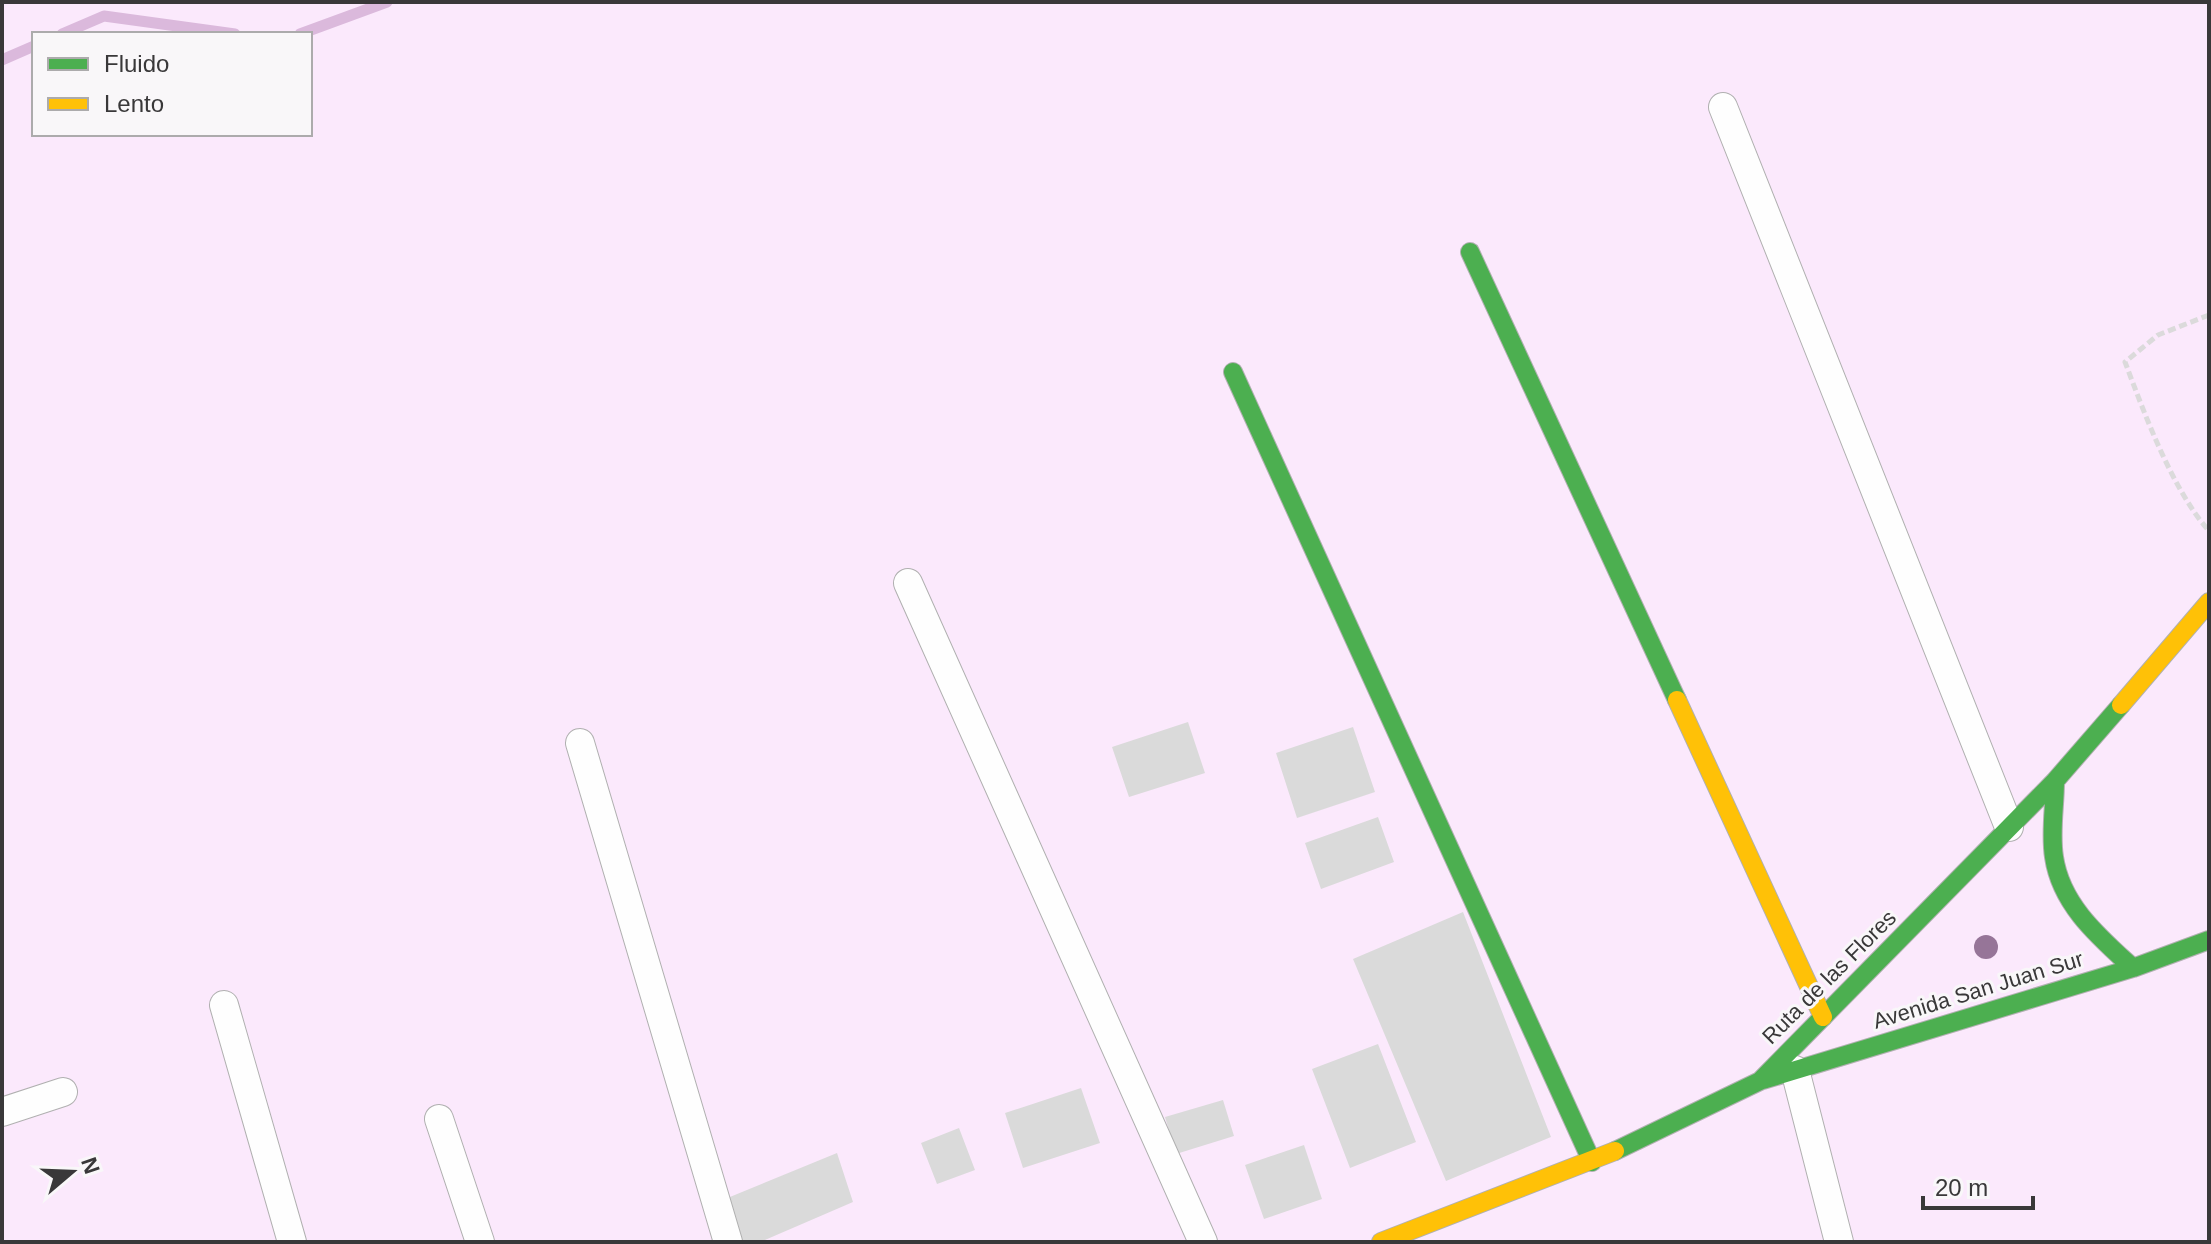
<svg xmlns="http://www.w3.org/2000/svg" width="2211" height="1244" font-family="Helvetica,sans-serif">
<rect width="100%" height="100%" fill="#f8f8f8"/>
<!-- green -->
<path fill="#fbe9fc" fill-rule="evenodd" d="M2,2H2209V1242H2ZM34,34H310V134H34Z"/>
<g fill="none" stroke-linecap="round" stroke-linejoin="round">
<!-- stream -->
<path stroke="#dbb9dc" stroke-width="11" d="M62,34L104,16L235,34
M300,34L387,2
M2,60L34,46"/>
</g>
<!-- building -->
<path fill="#dadada" d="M1188,722L1205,773L1129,797L1112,747Z
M1353,727L1375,792L1297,818L1276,753Z
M1378,817L1394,862L1321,889L1305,843Z
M1463,912L1551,1137L1446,1181L1353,959Z
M1378,1044L1416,1142L1350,1168L1312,1069Z
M1081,1088L1100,1143L1023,1168L1005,1113Z
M1223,1100L1234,1136L1176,1154L1165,1117Z
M959,1128L975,1170L937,1184L921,1143Z
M1304,1145L1322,1199L1264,1219L1245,1165Z
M837,1153L853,1202L760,1242H740L725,1199Z"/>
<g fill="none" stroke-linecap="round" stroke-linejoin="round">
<defs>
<path id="street" d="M1723,107L2009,827
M908,583L1203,1242
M580,743L728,1242
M224,1005L292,1242
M1795,1070L1839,1242
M2,1112L63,1092
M439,1119L480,1242"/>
<path id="fast" d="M1470,252L1677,700
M1233,372L1592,1162
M2055,781C2055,806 2050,832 2054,857C2061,905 2099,937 2133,968
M1763,1080L2133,968L2209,940
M1615,1151L1760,1081L2055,781L2121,705"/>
<path id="slow" d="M1677,700L1823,1017
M2121,705L2209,602
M1381,1242L1615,1151"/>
</defs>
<!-- street casing -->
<use href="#street" stroke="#b0b0b0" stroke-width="30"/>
<!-- fast casing -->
<use href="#fast" stroke="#b0b0b0" stroke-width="20"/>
<!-- slow casing -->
<use href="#slow" stroke="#b0b0b0" stroke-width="20"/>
<!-- path -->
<path stroke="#dbdadb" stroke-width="5" stroke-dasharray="8 4" stroke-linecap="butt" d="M2209,315L2158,335L2125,362C2145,415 2172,489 2209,531"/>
<!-- street -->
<use href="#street" stroke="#fefefe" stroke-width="28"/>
<!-- fast -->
<use href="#fast" stroke="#4caf50" stroke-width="18"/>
<!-- slow -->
<use href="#slow" stroke="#ffc107" stroke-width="18"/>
</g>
<!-- trees -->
<circle fill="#967598" cx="1986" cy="947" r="12"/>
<g text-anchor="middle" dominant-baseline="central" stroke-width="6" stroke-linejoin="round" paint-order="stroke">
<!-- street labels -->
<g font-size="22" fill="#393839" stroke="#f9f7f9">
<text transform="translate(1829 977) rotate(-45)">Ruta de las Flores</text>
<text transform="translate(1978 990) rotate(-17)">Avenida San Juan Sur</text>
</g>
</g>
<!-- border -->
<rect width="2211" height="1244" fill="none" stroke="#393839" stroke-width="8"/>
<!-- legend -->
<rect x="32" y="32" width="280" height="104" fill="#f9f7f9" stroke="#acabac" stroke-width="2"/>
<rect x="48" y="58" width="40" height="12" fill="#4caf50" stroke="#acabac" stroke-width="2"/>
<text x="104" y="72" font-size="24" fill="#393839">Fluido</text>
<rect x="48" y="98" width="40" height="12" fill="#ffc107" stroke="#acabac" stroke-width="2"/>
<text x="104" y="112" font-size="24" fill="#393839">Lento</text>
<!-- north arrow -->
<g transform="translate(72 1172) rotate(71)" stroke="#f9f7f9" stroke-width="6" paint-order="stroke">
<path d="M0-6L14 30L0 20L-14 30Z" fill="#393839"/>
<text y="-12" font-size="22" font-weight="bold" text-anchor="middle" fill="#393839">N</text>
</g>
<!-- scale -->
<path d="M1923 1196v12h110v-12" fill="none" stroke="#393839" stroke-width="4"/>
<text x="1935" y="1196" font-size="24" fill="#393839" stroke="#f9f7f9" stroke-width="6" paint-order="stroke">20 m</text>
</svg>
